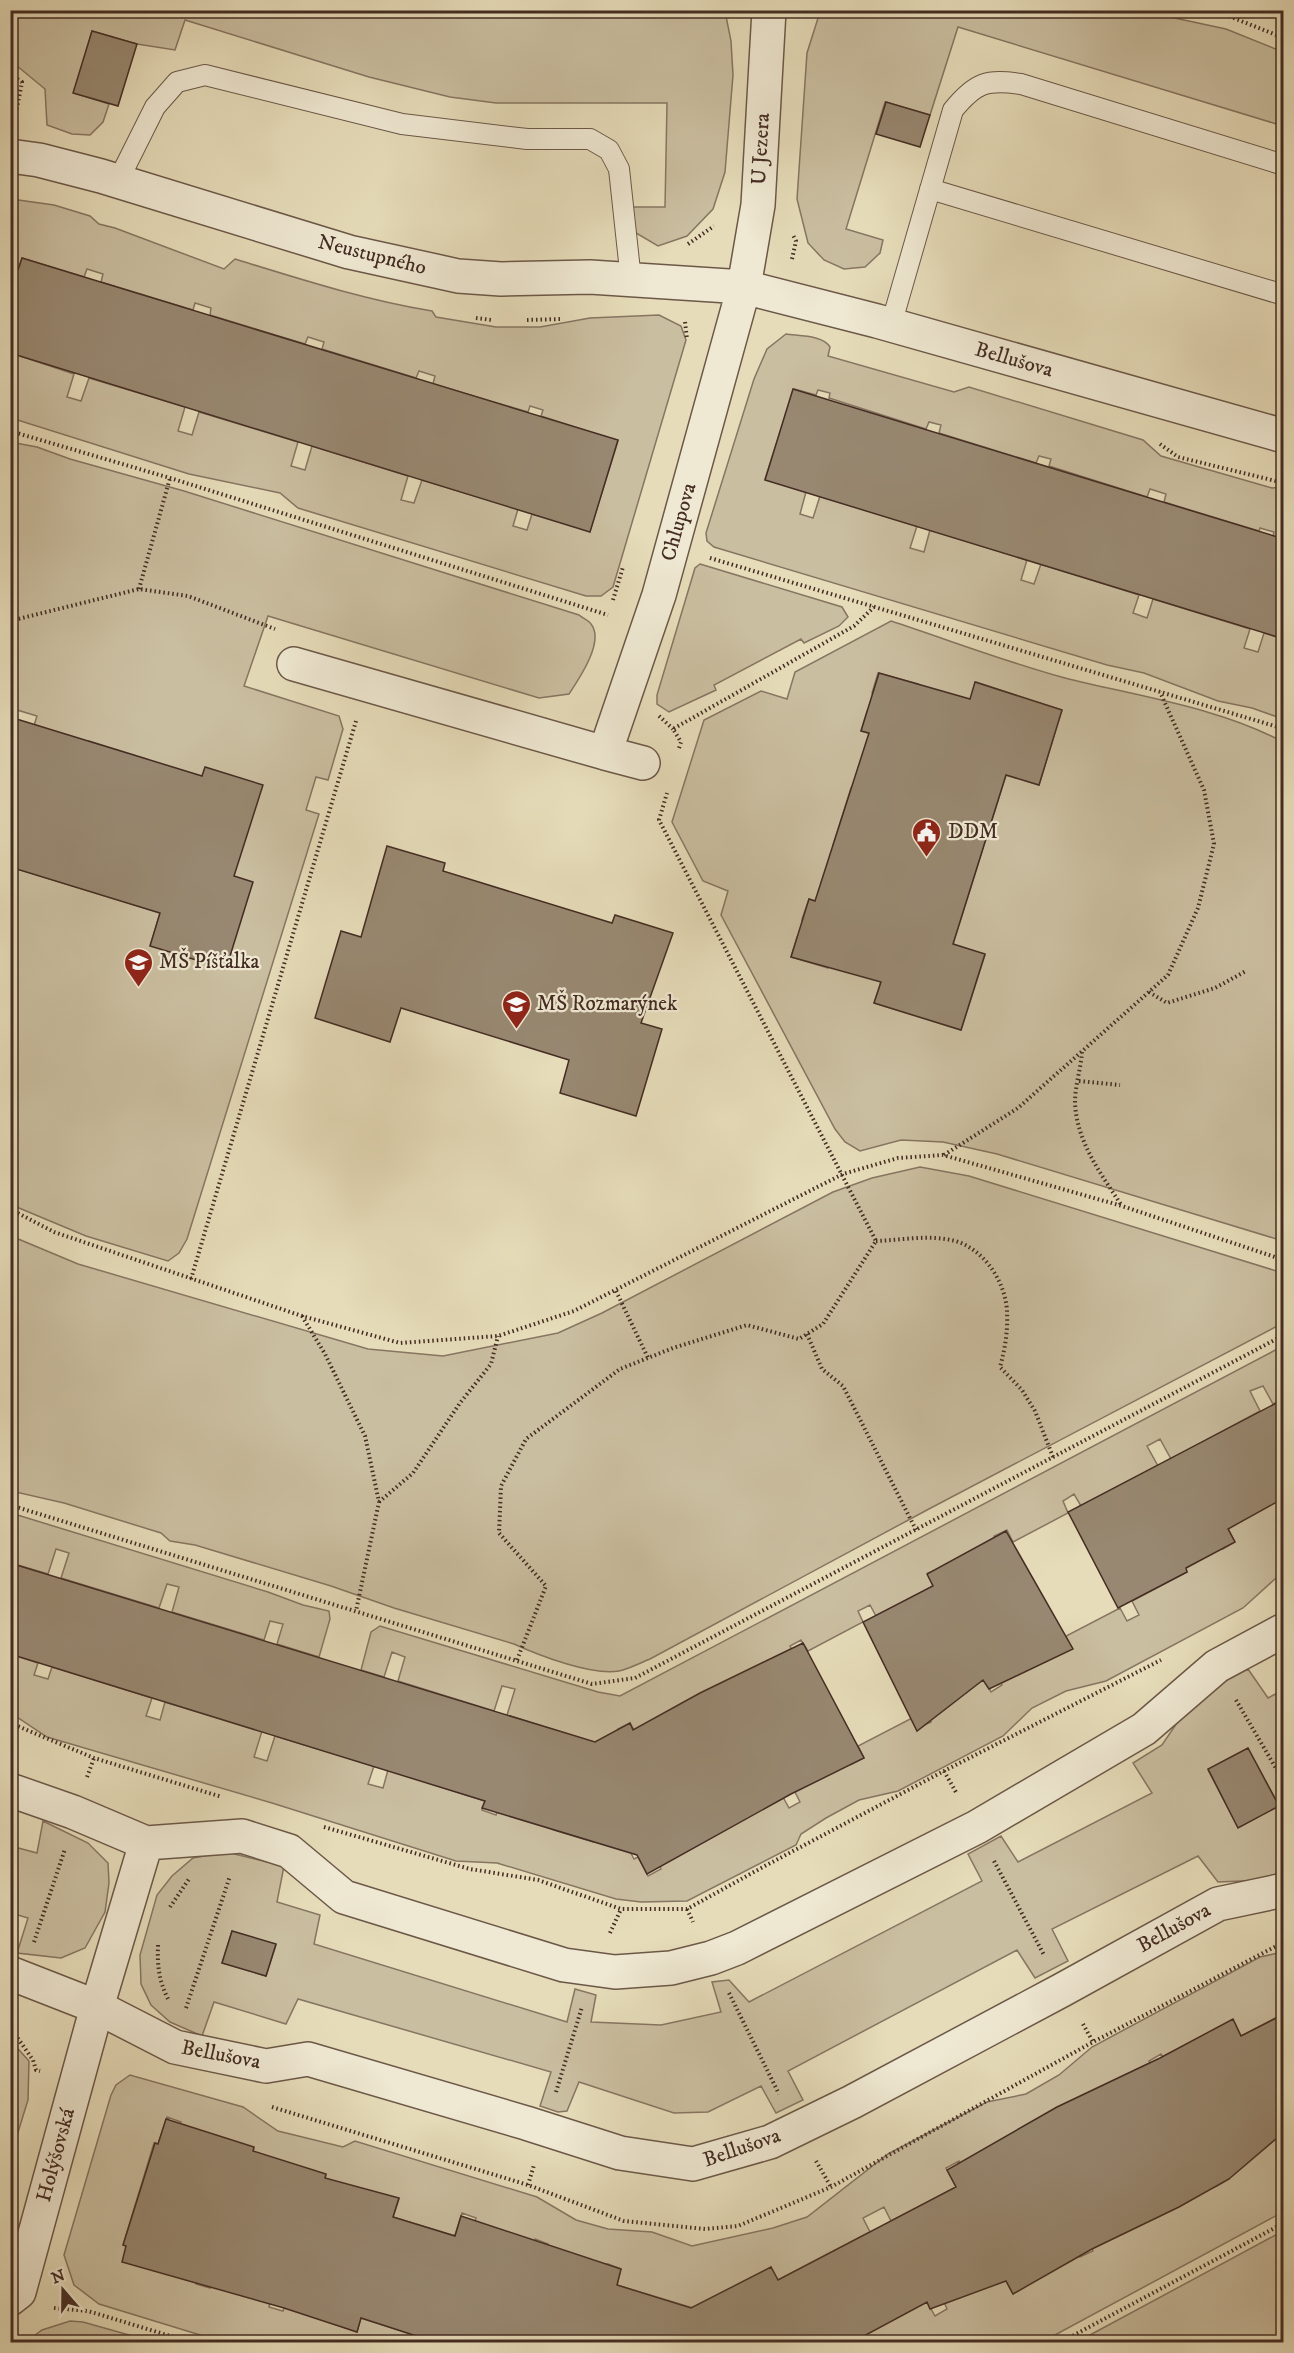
<svg xmlns="http://www.w3.org/2000/svg" width="1294" height="2353" font-family="'IM FELL DW Pica',serif">
<rect width="100%" height="100%" fill="#e6dcb9"/>
<filter id="stains"><feTurbulence type="fractalNoise" baseFrequency=".00333" numOctaves="4"/><feColorMatrix values="0 0 0 0 .2 0 0 0 0 .09 0 0 0 0 .02 0 0 0 .5 -.17"/></filter>
<radialGradient id="worn" r=".72"><stop offset=".6" stop-color="#630" stop-opacity="0"/><stop offset="1" stop-color="#630" stop-opacity=".3"/></radialGradient>
<!-- green -->
<path fill="#cabea0" stroke="#877562" stroke-width="1.5" fill-rule="evenodd" d="M10,11H725L731,41L733,75L725,172L713,209L687,236L658,246L631,230L629,207H665L667,103H496L450,97L369,77L185,20L175,50L137,44L92,31L74,93L109,104L103,122L90,135L72,134L47,125L45,89L11,61Z
M825,11H1142L1226,29L1283,52V126L958,27L930,115L885,102L846,229L883,240L880,253L865,267L844,269L824,260L808,243L797,199L807,53L819,15Z
M11,199L54,205L90,216L99,224L115,228L224,269L235,259C300,279 365,300 432,311L436,317L496,327H540L590,318L659,315L681,326L686,340L613,587L601,596H586L298,508L280,493L189,474L11,418V353L74,374L67,397L81,401L89,378L185,407L178,431L192,435L199,412L298,442L291,466L305,470L312,446L408,476L401,500L414,503L422,480L518,509L513,526L527,530L532,514L590,531L618,441L541,416L543,410L530,406L528,412L433,384L435,376L419,371L416,378L322,349L324,342L308,337L305,344L210,315L211,308L195,303L193,310L101,282L103,274L87,269L84,277L22,258L18,270L11,273Z
M786,334C799,336 823,335 830,347L828,356L954,392L969,387L1143,440L1161,456L1272,488L1283,487V539L1273,536L1274,532L1260,528L1259,531L1164,502L1166,494L1150,489L1147,497L1049,466L1051,459L1039,456L1036,463L939,433L941,425L929,422L926,429L829,398L830,393L818,390L816,395L794,389L765,479L806,492L800,514L813,518L820,496L917,526L910,548L924,552L930,530L1027,560L1021,580L1034,584L1041,564L1139,595L1133,613L1147,618L1153,599L1250,629L1244,648L1258,652L1264,633L1283,639V719L1252,708L1218,701L1144,673L1107,665L714,547L707,541L706,533L754,379L767,349Z
M10,442L37,447L70,459L184,491L579,615C582,618 589,620 591,624C605,641 579,679 569,694L539,698L268,616L244,686L339,716L343,729L328,780L316,777L306,810L319,814L187,1239L179,1253L168,1261L86,1236L19,1208L11,1201V867L160,913L150,946L177,859L147,759L89,741L63,824L11,799L37,716L17,710L14,717L11,716Z
M700,564L842,607L848,617L839,626L804,643L801,639L714,685L716,690L669,712L657,704V695L695,568Z
M891,621C949,640 1006,662 1065,678C1136,696 1218,707 1283,742V1241L997,1154L943,1142L901,1140L860,1151L845,1142L835,1129L721,915L728,891L703,881L672,822L704,720L761,691L787,699L795,672ZM878,673L918,684L964,719L976,682L1062,710L1039,785L1006,775L953,944L985,955L961,1030L874,1003L886,966L834,949L828,968L791,957L797,937L804,938L802,919L809,899L898,927L833,845L851,788L934,814L951,759L861,731L867,711L880,696L872,693Z
M920,1167L969,1176L1283,1273V1323L927,1510L650,1659C640,1663 629,1669 619,1671C592,1676 538,1655 514,1644L394,1608L331,1586L195,1545L170,1541L161,1533L64,1503L11,1491V1236L78,1264L368,1349L443,1356L558,1333L602,1313L833,1192L872,1178Z
M1283,1346V1399L1273,1404L1263,1386L1250,1391L1260,1411L1171,1459L1160,1439L1147,1446L1158,1466L1081,1506L1074,1494L1063,1501L1068,1513L1013,1542L1007,1530L994,1536L1000,1549L928,1573L933,1585L931,1587L876,1616L870,1605L858,1611L863,1622L808,1651L801,1640L790,1646L796,1658L640,1740L630,1723L618,1729L622,1751L507,1715L515,1689L502,1686L494,1711L398,1681L405,1657L392,1652L384,1677L361,1670L371,1632L380,1626L598,1692L620,1696Z
M1283,1498V1574L1276,1578L1243,1608L1106,1681L1066,1691L1032,1708L1003,1736L898,1791L859,1800L826,1818L801,1834L796,1845L687,1901L641,1902L616,1899L497,1863L456,1861L272,1803L47,1737L11,1713L10,1654L38,1663L34,1675L48,1679L52,1667L152,1698L146,1716L160,1720L165,1702L262,1731L254,1757L267,1761L275,1736L374,1766L368,1784L383,1788L388,1770L485,1801L482,1810L496,1815L499,1805L554,1830L593,1842L613,1819L634,1859L638,1857L648,1876L661,1869L652,1851L778,1788L789,1808L800,1802L790,1782L852,1764L864,1758L858,1746L914,1717L919,1727L931,1722L925,1710L984,1680L991,1692L1002,1685L995,1673L1120,1608L1127,1621L1139,1615L1132,1601L1187,1572L1179,1554L1223,1549L1235,1542L1228,1528Z
M11,1513L268,1592L303,1605L329,1611L330,1619L319,1657L277,1644L283,1624L270,1621L264,1640L172,1612L179,1587L167,1584L159,1608L61,1578L69,1553L56,1549L48,1574L11,1563Z
M1248,1669L1268,1698L1283,1690V1875L1265,1880L1218,1882L1198,1856L1052,1929L1068,1961L1035,1978L1017,1950L788,2071L803,2100L776,2113L761,2086L708,2112L674,2113L579,2082L567,2111L558,2112L540,2106L551,2072L298,1999L286,2024L214,2002L202,2036L170,2022L151,2005L141,1984L140,1955L157,1895L172,1876L193,1858L226,1852L284,1866L277,1902L320,1915L314,1944L567,2022L575,1989L596,1995L591,2022L661,2025L721,2012L712,1982L729,1980L749,2002L982,1881L968,1854L1001,1836L1018,1862L1152,1793L1133,1763L1162,1745L1185,1711L1218,1685ZM1248,1748L1279,1806L1238,1827L1208,1770ZM232,1931L276,1945L266,1976L222,1963Z
M43,1821L88,1843L108,1863L109,1883L105,1912L85,1948L61,1958L17,1953L28,1918L11,1913V1846L37,1853Z
M1283,1952V2014L1241,2036L1233,2020L1172,2072L1161,2054L1149,2061L1159,2080L969,2180L959,2161L946,2168L956,2187L954,2188L891,2221L884,2207L863,2218L870,2232L778,2280L771,2267L713,2314L617,2285L621,2269L608,2264L543,2263L548,2244L535,2239L528,2258L469,2240L476,2218L462,2213L455,2235H452L393,2217L399,2199L320,2194L326,2175L312,2170L247,2171L254,2148L240,2143L172,2148L181,2122L167,2117L158,2144L154,2143L123,2245L200,2269L196,2284L210,2288L214,2274L273,2292L269,2307L283,2311L288,2296L343,2327L357,2332L361,2318L424,2338L422,2342H223L99,2304L74,2285L64,2255L111,2095L116,2085L130,2075L243,2107L278,2131L343,2147L355,2141L537,2197L576,2220L608,2229L652,2232L692,2246L773,2228L807,2217L888,2154L987,2102L1026,2094L1059,2075L1092,2047L1260,1957Z
M11,2041L29,2061L28,2100L11,2155Z
M1279,2135L1283,2144V2212L1042,2342H851L927,2302L935,2316L947,2309L941,2295L1006,2281L1013,2294L1074,2245L1080,2257L1093,2251L1086,2238L1217,2186L1229,2179L1222,2166Z
M1283,2231V2342H1077Z
M70,2321L83,2322L154,2342H26L42,2330Z"/>
<!-- building -->
<path fill="#988871" stroke="#442c23" stroke-width="1.5" d="M92,31L137,44L118,106L73,93Z
M886,102L930,115L920,147L876,134Z
M22,258L618,440L590,532L10,353V273L18,270Z
M793,389L1284,539V639L765,480Z
M879,673L970,699L975,682L1062,710L1039,785L1006,775L953,944L985,954L961,1030L874,1003L881,982L791,957L809,899L815,901L869,733L861,731Z
M10,717L202,776L205,767L263,785L234,876L253,882L226,969L150,946L160,913L10,867Z
M387,846L445,863L443,871L612,923L615,915L673,933L641,1023L662,1029L636,1116L560,1093L569,1060L401,1008L390,1042L315,1018L341,931L361,937Z
M1284,1399V1498L1228,1529L1235,1542L1186,1568L1187,1572L1118,1608L1068,1512Z
M1006,1531L1073,1649L989,1689L983,1680L917,1731L863,1622L933,1586L927,1574Z
M10,1563L595,1742L630,1723L633,1730L700,1693L803,1643L864,1758L791,1794L647,1874L637,1855L482,1808L485,1801L10,1654Z
M1248,1748L1279,1806L1238,1828L1208,1769Z
M232,1931L276,1944L266,1976L222,1963Z
M1284,2014V2132L1229,2179L1179,2207L1092,2249L1013,2294L1006,2281L930,2309L927,2302L851,2343H438L361,2318L357,2332L284,2308L122,2262L126,2246L123,2245L155,2143L158,2144L166,2119L254,2147L253,2151L326,2174L325,2178L399,2198L393,2217L455,2236L461,2216L621,2269L617,2285L691,2308L771,2267L778,2280L956,2187L947,2170L1057,2107L1160,2058L1233,2019L1241,2036Z"/>
<g fill="none" stroke-linecap="round" stroke-linejoin="round">
<defs>
<path id="lane" d="M118,181L155,107L177,82L205,75L402,124L527,139H590L609,150L619,169L631,280
M930,189L1284,295
M891,325L953,110C976,82 987,79 1021,84L1284,165"/>
<path id="street" d="M10,156L39,160L101,176L349,252L458,276L501,279L590,277L744,287L877,321L1284,436
M294,664L605,753L659,595L744,287L758,205L769,10
M605,753L643,763
M10,1790L73,1812L146,1843L242,1836L289,1851L344,1897L564,1965L615,1972L671,1968L711,1958L737,1948L977,1827L1144,1729L1217,1666L1284,1630
M10,1973L97,2007L175,2047L266,2066L308,2059L526,2123L620,2153L693,2164L770,2142L852,2102L1062,1990L1218,1904L1284,1890
M10,2299L19,2292L97,2007L146,1843"/>
</defs>
<!-- lane casing -->
<use href="#lane" stroke="#6c5848" stroke-width="22"/>
<!-- street casing -->
<use href="#street" stroke="#6c5848" stroke-width="36"/>
<!-- path -->
<path stroke="#442c23" stroke-width="4" stroke-dasharray="1.5 3" stroke-linecap="butt" d="M723,10L730,17
M1203,10L1226,15L1284,38
M10,74L22,82L15,118
M688,244L714,226
M792,259L796,241L793,235
M476,318L492,320
M527,320L561,319
M685,322L687,339
M10,431L170,478L608,615
M1160,444L1178,457L1284,483
M710,558L1278,727L1284,731
M139,589L170,478
M613,600L623,567
M10,621L139,589L188,596L275,629
M659,716L673,729
M679,748L681,742L673,729L854,626L874,607
M1149,992L1167,1003L1215,988L1246,971
M1082,1052C1081,1068 1075,1086 1075,1102C1076,1141 1101,1174 1122,1206
M1079,1081L1120,1085
M944,1155L1018,1108L1168,975L1198,908L1214,844L1204,790L1160,692
M10,1209L54,1232L302,1316L400,1343L498,1336L574,1311L843,1174L898,1158L943,1155L1122,1206L1284,1260
M876,1241C900,1240 927,1235 951,1240C982,1246 1006,1281 1007,1312C1008,1331 1005,1349 1000,1367L1022,1390L1035,1411L1053,1457
M191,1279L356,721
M616,1291L648,1358
M302,1316L325,1354L365,1436L379,1502L356,1611
M807,1334L822,1369L843,1386L916,1530
M379,1502L413,1473L460,1403L491,1364L498,1336
M10,1505L592,1684L635,1678L1284,1335
M517,1660L546,1586L499,1533L501,1486L526,1439L620,1369L673,1348L747,1325L799,1339L823,1324L876,1241L659,820L667,793
M1236,1700L1284,1782
M10,1723L94,1758L222,1797
M944,1771L957,1794
M87,1777L94,1758
M324,1827L470,1869L538,1880L621,1909H687L763,1867L944,1771L1161,1660
M994,1861L1044,1955
M170,1907L189,1879
M687,1909L693,1922
M610,1933L621,1909
M34,1942L65,1849
M158,1945C157,1965 159,1981 168,1999
M729,1993L779,2094
M186,2008L230,1876
M1083,2024L1093,2042
M10,2027L33,2060L36,2070L40,2071
M556,2092L582,2007
M272,2107L528,2185L624,2221L705,2229L738,2226L831,2187L1093,2042L1284,1942
M816,2161L831,2187
M528,2185L534,2165
M54,2308L88,2311L190,2342
M1061,2342L1284,2223"/>
<!-- lane -->
<use href="#lane" stroke="#efe8d2" stroke-width="20"/>
<!-- street -->
<use href="#street" stroke="#efe8d2" stroke-width="33"/>
</g>
<!-- icons -->
<defs>
<symbol id="civic-pin" viewBox="-11 -11 22 30"><path d="M0 17L-7.5 6A9.5 9.5 0 1 1 7.5 6Z" fill="#8f2418" stroke="#efe8d2"/><path d="M-.6-6.5H3V-4.5H.6V-3L4-1V1h2V6H-6V1h2V-1L-.6-3ZM-1.2 2.5V6h2.4V2.5Z" fill="#fff"/></symbol>
<symbol id="school-pin" viewBox="-11 -11 22 30"><path d="M0 17L-7.5 6A9.5 9.5 0 1 1 7.5 6Z" fill="#8f2418" stroke="#efe8d2"/><path d="M0-5L7-2L0 1L-7-2ZM-4 1L0 2.5L4 1V4Q0 6-4 4Z" fill="#fff"/></symbol>
</defs>
<g fill-rule="evenodd">
<use href="#civic-pin" x="910" y="816" width="33" height="45"/>
<use href="#school-pin" x="122" y="946" width="33" height="45"/>
<use href="#school-pin" x="500" y="988" width="33" height="45"/>
</g>
<g text-anchor="middle" dominant-baseline="central" stroke-width="4.5" stroke-linejoin="round" paint-order="stroke">
<!-- street labels -->
<g font-size="21" fill="#442c23" stroke="#efe8d2">
<text transform="translate(761 149) rotate(-87)">U Jezera</text>
<text transform="translate(372 255) rotate(14)">Neustupného</text>
<text transform="translate(1014 360) rotate(16)">Bellušova</text>
<text transform="translate(679 522) rotate(-74)">Chlupova</text>
<text transform="translate(1174 1928) rotate(-29)">Bellušova</text>
<text transform="translate(221 2055) rotate(11)">Bellušova</text>
<text transform="translate(742 2148) rotate(-19)">Bellušova</text>
<text transform="translate(56 2155) rotate(-75)">Holýšovská</text>
</g>
<!-- poi labels -->
<g font-size="21" fill="#442c23" stroke="#efe8d2" text-anchor="start">
<text x="948" y="832">DDM</text>
<text x="159" y="962">MŠ Píšťalka</text>
<text x="537" y="1004">MŠ Rozmarýnek</text>
</g>
</g>
<!-- margin -->
<rect width="1294" height="2353" fill="none" stroke="#e6dcb9" stroke-width="36"/>
<rect x="12" y="12" width="1270" height="2329" fill="none" stroke="#442c23" stroke-width="3"/>
<rect x="18" y="18" width="1258" height="2317" fill="none" stroke="#442c23" stroke-width="1.5"/>
<!-- north arrow -->
<g transform="translate(63 2290) rotate(340)" stroke="#efe8d2" stroke-width="4.5" paint-order="stroke">
<path d="M0-4.5L10 22L0 15L-10 22Z" fill="#442c23"/>
<text y="-9" font-size="16" font-weight="bold" text-anchor="middle" fill="#442c23">N</text>
</g>
<rect width="100%" height="100%" filter="url(#stains)"/>
<rect width="100%" height="100%" fill="url(#worn)"/>
</svg>
